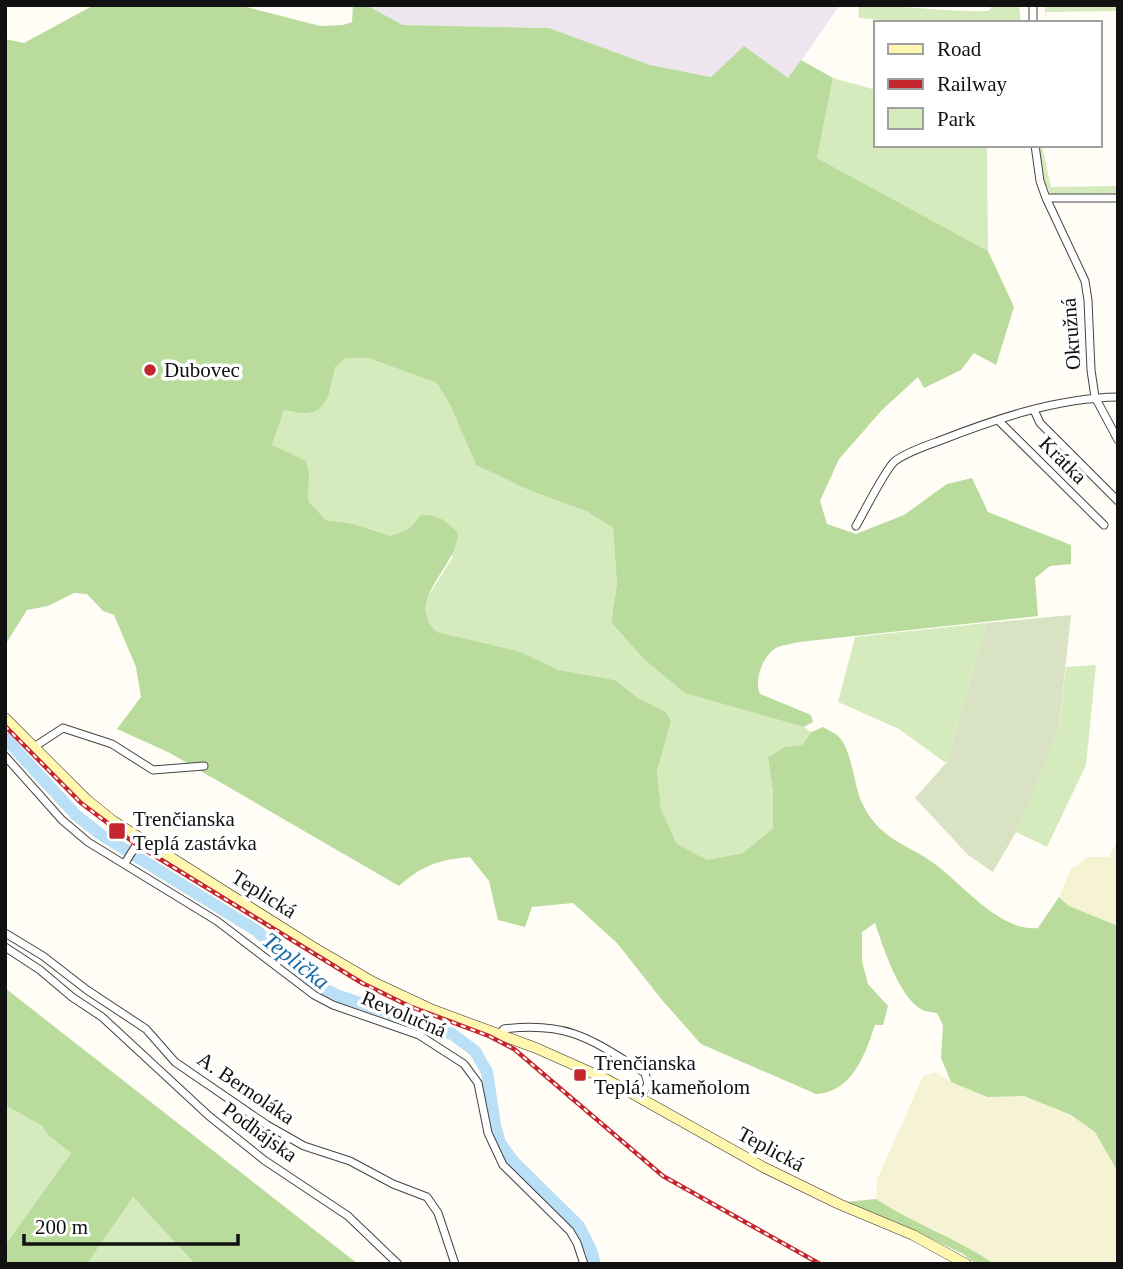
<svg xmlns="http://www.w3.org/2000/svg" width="1123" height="1269" font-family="Georgia,serif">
<rect width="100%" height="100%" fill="#fffdf5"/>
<!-- industrial -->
<path fill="#eee6ef" d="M366,5H840L789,78L711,77L650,65L549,28L403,25Z"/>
<!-- farmland -->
<path fill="#f6f3d4" d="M1118,839V926L1069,906L1059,897L1071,869L1088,857H1109Z
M936,1072L951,1082L986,1097L1024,1096L1071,1115L1095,1132L1115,1167L1118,1168V1264H994L937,1231L900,1215L876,1199L877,1180L923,1076Z"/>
<!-- green -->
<path fill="#d5ebbd" d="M858,5C902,5 944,12 988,11L993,5H1019L1021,23H914L859,18Z
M1045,5H1118V11L1046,12L1045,23Z
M833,78L876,90V145H987L988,251L817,158Z
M1038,145H1042L1051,187L1118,186V196L1051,195L1045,182Z
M346,358H368L437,383L451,407L476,465L531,491L586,511L613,528L617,585L611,622L777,719L804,727L811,732L802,745L784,747L768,757L773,792V828L743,853L707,860L677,844L661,809L657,770L671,721L666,712L638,698L615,680L559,670L518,651L437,632L426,617L425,601L453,557L410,528L391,536L354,524L326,520L308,501L309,474L272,445L284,410L311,413L331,389L335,366Z
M986,623L946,763L899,729L838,702L855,637Z
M1096,665L1086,765L1047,847L1016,832L1059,728L1066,667Z
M7,1106L42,1126L49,1136L71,1153L5,1245Z
M133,1197L195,1264H87Z"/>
<!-- forest -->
<path fill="#b9dc9c" d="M94,5H239L320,26L343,25L352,22L353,5H366L403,25L549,28L650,65L711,77L744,46L788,78L801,60L833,78L817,158L988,251L1014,307L996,365L974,353L961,370L924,388L918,377L882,410L839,459L820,501L827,524L856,534L904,515L947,484L972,478L988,512L1071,545V564L1050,566L1035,578L1038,616L799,642C792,644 782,645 776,648C762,657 754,680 760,694L811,715L813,722L804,727L685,693L644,659L611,622L617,585L613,528L586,511L531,491L476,465L451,407L437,383L368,358H346L335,367C332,381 330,406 313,412C305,415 293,411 284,410L272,445L306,461L309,474L308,501L326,520L354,524L391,536L410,528L421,515C435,513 450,522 458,534C456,563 421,589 426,614C427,621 433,627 437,632L518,651L559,670L615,680L638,698L666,712L671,721L657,771L661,809L677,844L707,860L743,853L773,828V792L768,757L784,747L802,745L811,732L823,727C827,730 833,732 837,735C853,749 853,786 863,805C882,843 911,844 940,868C966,889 1003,932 1038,928L1059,897L1069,906L1118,926V1168L1115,1167L1095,1132L1071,1115L1024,1096L987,1097L951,1082L941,1058L943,1025L937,1013C932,1012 925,1012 921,1009C899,997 883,947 875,923L862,932V961L868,984L888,1006L883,1025H875C865,1054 853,1092 816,1094L701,1044L662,1000L617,943L573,903L532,907L525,927L498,920L489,881L470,857C438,860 423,865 399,886L168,752L117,729L141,697L136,667L114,615L103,611L87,594L74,593L48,606L27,610L5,645V39L24,43Z
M5,988L358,1264H195L133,1197L87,1264H5V1245L71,1153L49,1136L42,1126L7,1106L5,1108Z
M876,1199C914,1224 957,1238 994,1264H976L963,1254L899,1223L846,1202Z"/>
<!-- cemetery -->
<path fill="#d9e3c4" d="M1071,615L1059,728L1019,827L993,872L968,855L915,798L946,763L986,623Z"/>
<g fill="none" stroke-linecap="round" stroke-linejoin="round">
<!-- river -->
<path stroke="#b9e0f7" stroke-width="12" d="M5,738L76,815L100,834L257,931L304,975L321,987L339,996L452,1034L475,1051L487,1072L495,1125L500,1143L513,1161L579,1226L591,1250L595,1264"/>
<defs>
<path id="minor" d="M1033,23V5
M1035,145L1040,181L1046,198L1085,281L1088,300L1091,370L1095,397L1118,440
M1046,198H1118
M1034,410L1040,423L1118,501
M998,420L1104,525
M856,526C863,514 886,468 895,461C907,452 925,446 939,441C995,419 1057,398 1118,397
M34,747L63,728L112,744L153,770L204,766
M5,756L62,820L88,842L217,921L314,995L333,1005L419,1035L464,1064L478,1083L488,1133L503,1165L570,1231L577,1243L584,1264
M125,863L140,839
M5,933L43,956L87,990L146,1029L175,1062L267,1125L304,1146L350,1161L393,1184L427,1197L438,1213L455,1264
M5,947L40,970L72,997L102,1017L209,1116L264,1160L348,1216L398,1264
M499,1034L504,1029C569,1021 592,1040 645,1073L648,1084L641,1097"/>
<path id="secondary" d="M5,718L87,800L113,821L313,947L373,982L433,1010L536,1048L608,1080L763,1167L839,1204L913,1235L966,1264"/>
</defs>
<!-- minor casing -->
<use href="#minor" stroke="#444" stroke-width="9"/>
<!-- secondary casing -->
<use href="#secondary" stroke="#333" stroke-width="11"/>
<!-- minor -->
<use href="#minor" stroke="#fff" stroke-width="7"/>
<!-- secondary -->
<use href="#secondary" stroke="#fff6b0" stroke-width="10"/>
<defs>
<path id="rail" d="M5,726L81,803L137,845L362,983L409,1006L489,1036L514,1049L663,1176L820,1264"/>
</defs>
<!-- rail casing -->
<use href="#rail" stroke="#c4262e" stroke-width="4.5"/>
<!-- rail -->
<use href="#rail" stroke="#fff" stroke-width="2" stroke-dasharray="5" stroke-linecap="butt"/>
</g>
<!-- markers -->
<g fill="#c4262e" stroke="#fff" stroke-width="2.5">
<circle cx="150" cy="370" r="7"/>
<rect x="108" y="822" width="18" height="18" rx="3.5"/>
<rect x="573" y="1068" width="14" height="14" rx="3.5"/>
</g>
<g text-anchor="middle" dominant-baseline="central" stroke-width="7" stroke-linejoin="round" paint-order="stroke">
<!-- street labels -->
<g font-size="21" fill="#111" stroke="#fff">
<text transform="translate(1071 334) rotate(-94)">Okružná</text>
<text transform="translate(1063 460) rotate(45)">Krátka</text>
<text transform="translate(264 894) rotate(32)">Teplická</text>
<text transform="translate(404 1014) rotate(23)">Revolučná</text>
<text transform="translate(246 1088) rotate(34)">A. Bernoláka</text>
<text transform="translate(260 1132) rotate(36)">Podhájska</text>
<text transform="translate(771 1149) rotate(28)">Teplická</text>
</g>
<!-- poi labels -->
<g font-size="21" fill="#111" stroke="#fff" text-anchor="start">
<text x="164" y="370">Dubovec</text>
<text x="133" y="819">Trenčianska<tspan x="133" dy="24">Teplá zastávka</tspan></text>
<text x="594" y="1063">Trenčianska<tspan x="594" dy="24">Teplá, kameňolom</tspan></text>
</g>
<!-- water labels -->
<g font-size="23" font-style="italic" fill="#1768a6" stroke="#fff">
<text transform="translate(296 961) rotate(38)">Teplička</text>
</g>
</g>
<!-- border -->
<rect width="1123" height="1269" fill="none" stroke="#111111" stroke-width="14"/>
<!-- legend -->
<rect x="874" y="21" width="228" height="126" fill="#ffffff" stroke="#a0a0a0" stroke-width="2"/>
<rect x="888" y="44" width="35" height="10" fill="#fff6b0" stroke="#a0a0a0" stroke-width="2"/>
<text x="937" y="56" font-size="21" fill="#111111">Road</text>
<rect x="888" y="79" width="35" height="10" fill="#c4262e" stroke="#a0a0a0" stroke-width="2"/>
<text x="937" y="91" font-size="21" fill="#111111">Railway</text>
<rect x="888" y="108" width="35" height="21" fill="#d5ebbd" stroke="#a0a0a0" stroke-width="2"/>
<text x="937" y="126" font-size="21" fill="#111111">Park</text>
<!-- scale -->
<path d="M24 1234v10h214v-10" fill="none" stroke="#111111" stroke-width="3.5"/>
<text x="35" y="1234" font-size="21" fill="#111111" stroke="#ffffff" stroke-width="5" paint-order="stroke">200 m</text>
</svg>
